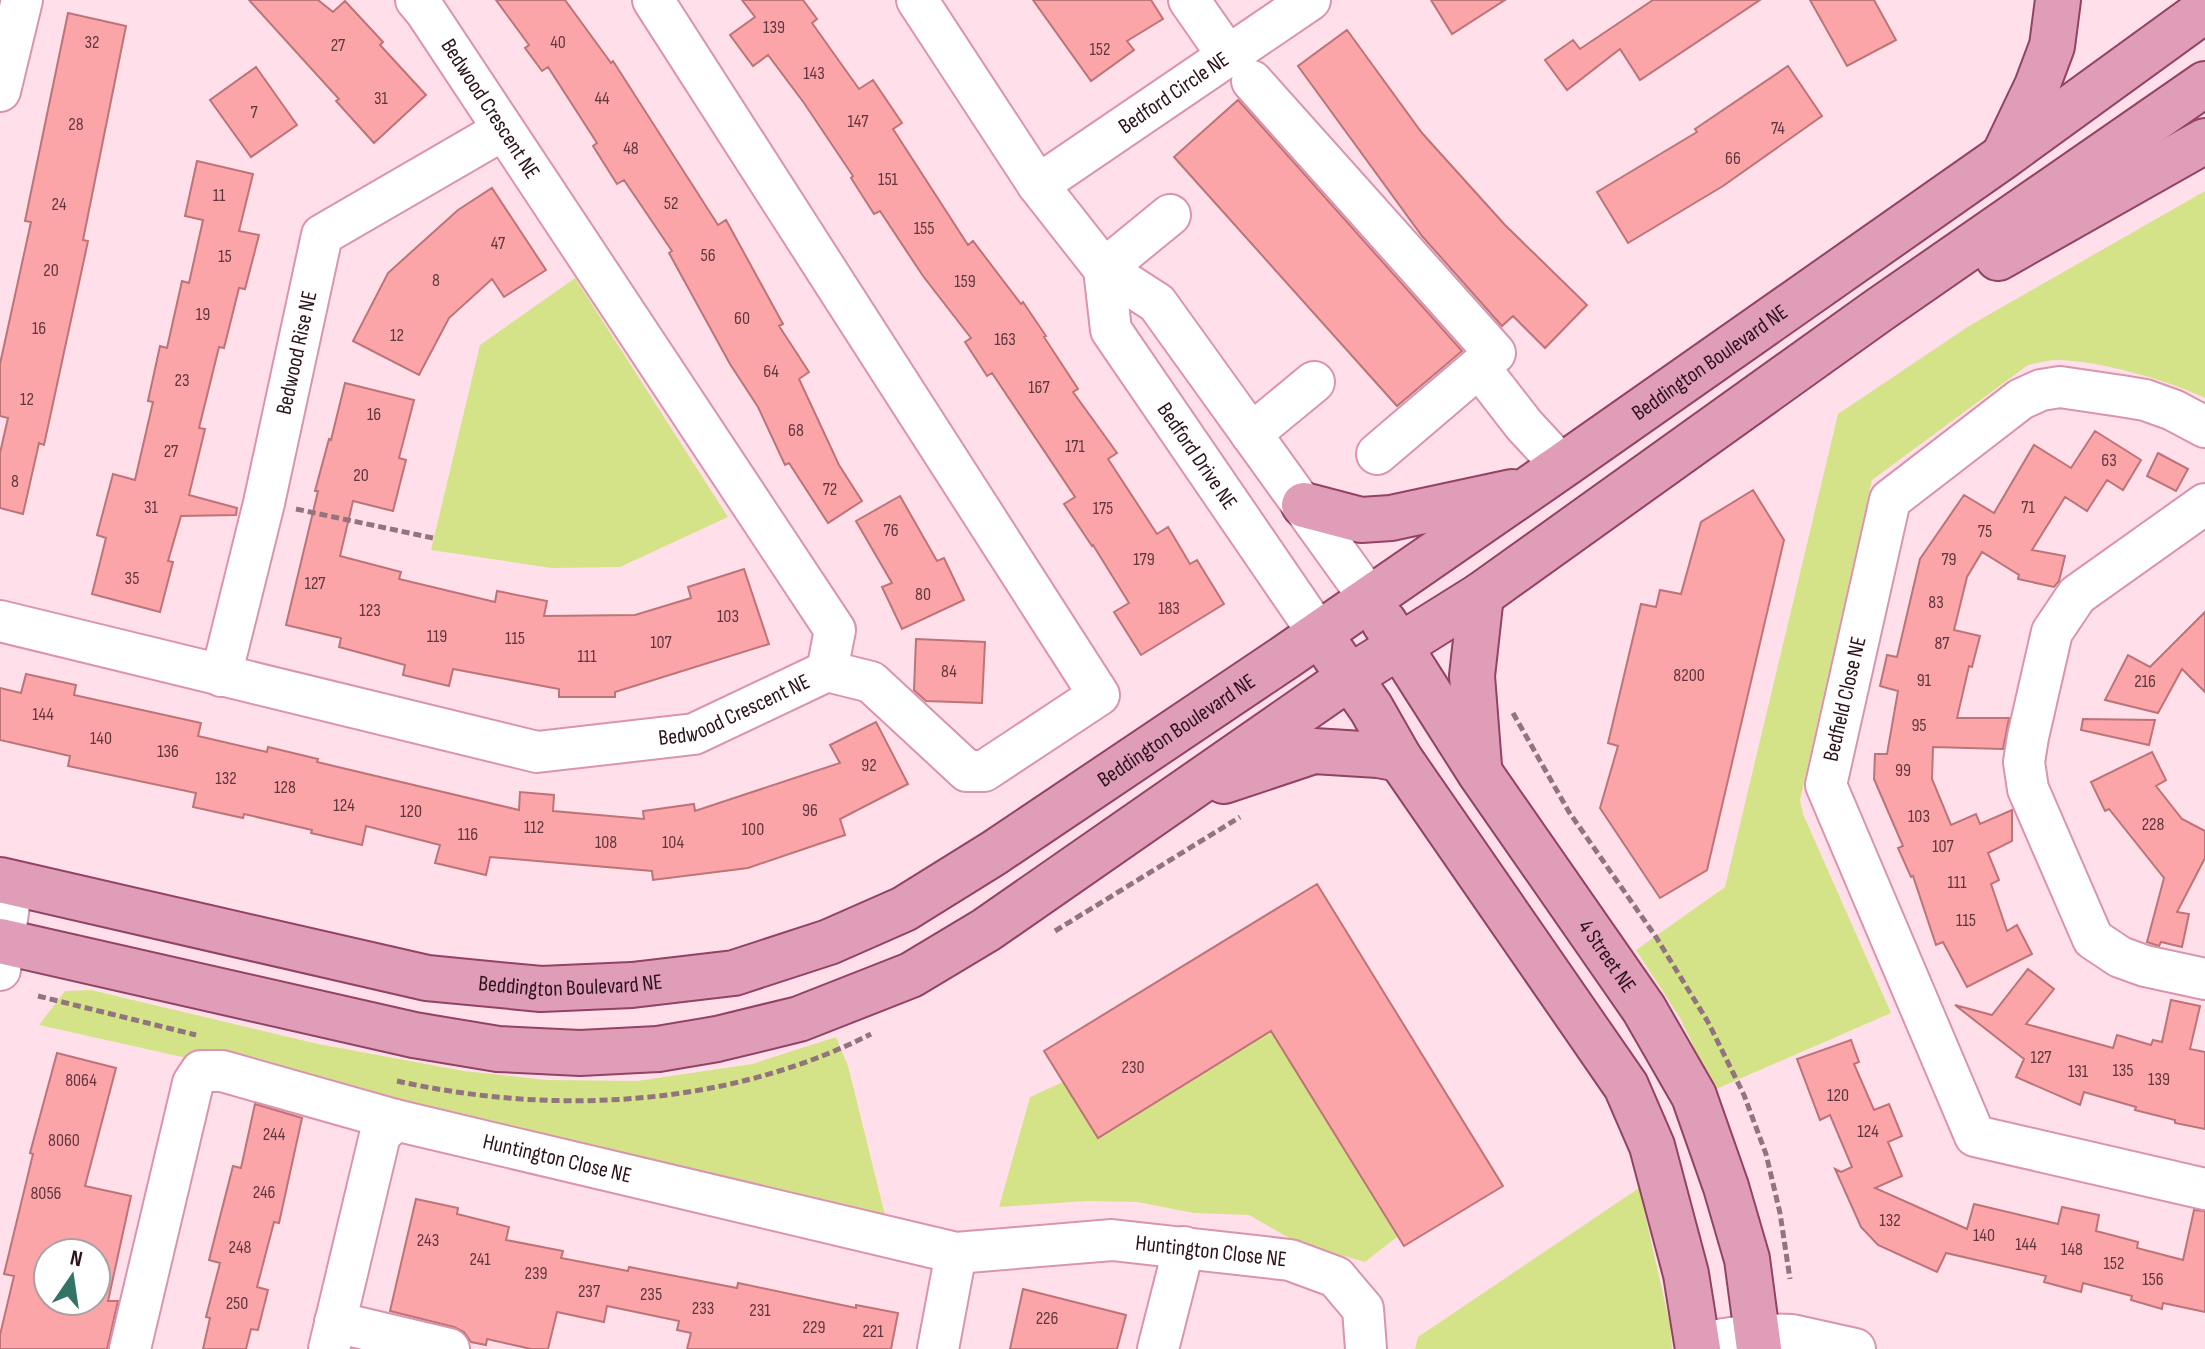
<svg xmlns="http://www.w3.org/2000/svg" width="2205" height="1349" font-family="'Sofia Sans Condensed',sans-serif">
<rect width="100%" height="100%" fill="#ffe0ea"/>
<!-- green -->
<path fill="#d5e388" d="M2205,191V398C2164,379 2104,362 2059,360C2049,360 2037,363 2028,365L1872,480L1800,800L1803,814L1891,1013L1714,1090L1680,1018L1636,950L1725,887L1838,414L1969,326Z
M575,278L728,517L620,567L551,568L431,550L480,345Z
M91,990L318,1044L464,1071L547,1080L637,1081L752,1064L836,1037L848,1066L885,1215L765,1191L377,1099L368,1091L207,1054L191,1059L39,1025L65,991Z
M1271,1031L1398,1236L1365,1262L1298,1243L1249,1215L1194,1213L1137,1202L1087,1201L999,1207L1030,1097L1063,1082L1098,1137Z
M1639,1188L1670,1325L1672,1349H1415L1418,1337Z"/>
<!-- building -->
<path fill="#fca5a9" stroke="#bc7478" stroke-width="2" fill-rule="evenodd" d="M249,0H318L333,12L345,1L383,42L380,45L426,95L374,143L336,101L339,99Z
M496,0H565L611,63L613,61L718,225L726,220L783,324L779,326L809,372L799,379L839,465L862,501L828,523L789,463L785,465L758,407L730,364L669,253L672,251L624,180L617,184L593,146L597,143L548,67L542,71L525,48L529,45Z
M742,0H803L817,19L812,23L859,89L873,80L902,123L893,129L968,245L973,241L1021,304L1023,302L1046,336L1044,337L1078,389L1073,392L1117,453L1108,459L1157,534L1168,527L1190,564L1197,560L1224,604L1141,655L1114,612L1129,603L1093,545L1092,546L1064,504L1075,497L992,373L987,376L965,342L971,338L923,276L880,211L874,214L851,178L853,176L804,103L768,55L753,66L730,35L755,17Z
M1033,0H1151L1163,19L1127,41L1134,50L1091,81Z
M1431,0H1505L1452,34Z
M1653,0H1760L1640,80L1620,49L1567,90L1545,60L1573,40L1580,49Z
M1810,0H1874L1896,40L1847,66Z
M68,13L126,26L83,240L88,241L44,445L39,443L23,514L0,508V453L8,418L0,416V364L31,222L25,221Z
M1347,30L1422,133L1505,225L1587,305L1545,348L1513,316L1502,326L1422,236L1298,66Z
M1788,66L1822,116L1723,186L1628,243L1597,192L1697,132L1695,129Z
M256,67L297,125L251,157L210,100Z
M1238,100L1462,351L1397,406L1174,157Z
M197,161L253,174L239,231L259,235L245,289L239,288L224,348L219,347L199,428L205,429L189,495L237,508L236,515L181,516L168,561L173,562L160,612L92,594L106,538L97,535L113,474L135,480L153,402L148,401L160,346L167,348L182,281L189,283L203,220L185,216Z
M492,188L546,270L504,297L492,279L449,318L419,375L353,341L388,273L458,210Z
M345,383L414,400L399,458L406,460L393,511L353,501L340,556L401,572L399,579L495,602L497,591L547,601L544,616L635,615L691,598L688,587L744,569L769,644L615,692V697H559V689L453,669L449,686L403,675L405,665L339,647L341,638L286,625L318,491H315L329,439L331,440Z
M2095,431L2141,460L2123,490L2107,480L2087,511L2065,497L2032,550L2065,556L2059,581L2054,587L2018,579L2019,575L1982,552L1967,577L1954,630L1980,636L1972,667L1969,666L1957,718H2009L2003,749L1933,747L1932,779L1951,825L1976,814L1980,824L2012,810V841L1988,853L1999,880L1991,884L2007,931L2017,925L2032,954L1967,987L1943,942L1936,945L1913,876L1911,877L1898,848L1903,846L1874,779L1875,754H1887L1898,691L1880,686L1887,655L1897,657L1920,559L1964,495L1994,513L2034,445L2071,468Z
M2158,453L2188,469L2176,491L2147,476Z
M1753,490L1784,540L1707,870L1660,898L1600,808L1618,746L1608,743L1641,604L1656,607L1660,590L1681,594L1701,522Z
M900,496L937,561L944,558L964,600L902,629L882,587L892,583L856,521Z
M2205,612V692L2182,669L2158,713L2105,700L2128,655L2150,667Z
M916,639L985,642L982,703L926,701L914,690Z
M26,674L76,685L74,695L201,723L198,736L267,752L268,747L318,759L317,762L519,810L520,792L554,795L553,811L644,819L643,811L694,804L695,811L840,763L830,745L876,722L908,784L840,819L845,835L748,868L653,880L652,871L490,857L486,875L435,863L440,845L366,826L362,845L311,833L312,830L244,814L243,818L193,807L196,793L68,766L70,756L0,740V688L21,693Z
M2083,719L2155,720L2149,745L2081,730Z
M2152,752L2166,780L2156,786L2182,819L2205,831V858L2177,912L2189,914L2182,947L2161,942L2159,946L2147,942L2164,878L2109,809L2105,811L2091,782Z
M1317,884L1503,1186L1404,1246L1271,1031L1098,1138L1044,1051Z
M2028,969L2054,989L2026,1024L2113,1048L2117,1035L2151,1045L2153,1040L2162,1042L2171,1000L2200,1006L2190,1049L2205,1052V1129L2175,1123V1120L2135,1110L2136,1107L2084,1092L2080,1105L2016,1077L2024,1059L1955,1005L1992,1015Z
M1851,1040L1859,1062L1854,1064L1874,1110L1889,1104L1902,1136L1888,1142L1902,1176L1875,1188L1967,1229L1974,1204L2058,1224L2062,1207L2099,1215L2096,1231L2138,1242L2137,1248L2183,1260L2194,1210L2205,1211V1312L2163,1303L2162,1309L2131,1300L2132,1296L2083,1283L2081,1292L2044,1282L2046,1276L1946,1253L1937,1272L1878,1245L1861,1227L1835,1169L1841,1172L1852,1167L1830,1115L1820,1120L1797,1059Z
M57,1053L116,1068L85,1186L131,1196L108,1301H118L107,1349H0V1335L14,1276L4,1274L33,1154L30,1153ZM48,1253H96V1301H48Z
M255,1104L302,1118L279,1223L274,1222L257,1287L268,1290L258,1330L251,1329L246,1349H203L210,1318L206,1317L220,1263L209,1260L233,1166L241,1168Z
M416,1199L458,1208L457,1214L509,1227L506,1240L563,1251L561,1258L628,1271L629,1267L737,1288L738,1283L856,1308V1305L898,1313L891,1349H687L691,1333L677,1330L679,1321L607,1306L604,1322L557,1312L548,1349H531L487,1339L486,1345L471,1342L464,1332L454,1327L390,1311Z
M1023,1289L1126,1315L1117,1349H1010Z"/>
<g fill="none" stroke-linecap="round" stroke-linejoin="round">
<defs>
<g id="minor">
<path d="M653,0L1099,695L984,771H967L871,682L827,671"/>
<path d="M917,0L1038,185L1104,269L1157,303L1370,599"/>
<path d="M1189,0L1228,56"/>
<path d="M1252,81L1495,353L1479,367"/>
<path d="M0,91L22,0"/>
<path id="s1" d="M1038,185L1310,0"/>
<path id="s2" d="M1104,269L1111,330L1319,634"/>
<path d="M1104,269L1170,215"/>
<path d="M2205,427L2173,410L2145,400L2121,396L2060,387L2041,390L2021,399L1890,500L1826,785L1975,1136L2205,1189"/>
<path d="M1251,434L1314,382"/>
<path d="M1377,454L1479,367L1524,425L1562,466"/>
<path d="M2205,504L2077,595L2052,632L2028,737L2024,762L2028,789L2093,939L2120,957L2145,966L2205,979"/>
<path id="s3" d="M0,621L537,752L694,734L827,671L835,630L426,12L416,0"/>
<path id="s4" d="M221,676L264,503L322,235L503,130"/>
<path d="M0,970L12,883"/>
<path d="M335,1322L449,1349"/>
<path d="M1697,1343L1758,1334L1792,1335L1855,1349"/>
<path d="M130,1349L193,1083L201,1071H222L395,1120"/>
<path id="s5" d="M329,1349L380,1135L395,1120L956,1253L1112,1240L1290,1260L1336,1277L1363,1309L1366,1349"/>
<path d="M938,1349L956,1253"/>
<path d="M1158,1349L1184,1247"/>
</g>
<g id="major">
<path d="M2006,151L2037,86L2052,46L2058,0"/>
<path d="M1998,258L2205,141"/>
<path d="M1304,505L1361,520L1391,518L1512,492"/>
<path id="s6" d="M1384,622L1480,773L1644,1009L1694,1096L1726,1187L1747,1259L1759,1349"/>
<path d="M1332,652L1371,708L1400,759L1626,1086L1652,1146L1686,1274L1698,1349"/>
<path d="M1479,766L1472,676L1481,595"/>
<path d="M1224,781L1314,751L1378,755L1400,759"/>
<path id="s7" d="M0,880L427,978L541,989L632,985L734,973L829,942L904,909L994,853L1287,656L1562,466L2004,156L2205,10"/>
<path d="M0,941L414,1035L498,1049L580,1053L658,1049L717,1039L799,1019L911,975L986,930L1350,677L1481,595L1879,310L2205,84"/>
</g>
</defs>
<!-- minor casing -->
<use href="#minor" stroke="#da94ad" stroke-width="44"/>
<!-- major casing -->
<use href="#major" stroke="#934263" stroke-width="48"/>
<!-- path -->
<path stroke="#91747e" stroke-width="5" stroke-dasharray="8 4" stroke-linecap="butt" d="M296,509L433,538
M1513,713L1569,812L1656,937L1708,1022L1744,1095L1766,1154L1780,1213L1790,1279
M1055,931L1240,817
M38,996L196,1035
M397,1081C554,1116 727,1107 871,1034"/>
<!-- minor -->
<use href="#minor" stroke="#fff" stroke-width="40"/>
<!-- major -->
<use href="#major" stroke="#df9db8" stroke-width="44"/>
</g>
<g text-anchor="middle" dominant-baseline="central" stroke-width="6" stroke-linejoin="round" paint-order="stroke">
<!-- number labels -->
<g font-size="18" fill="#60373f">
<text x="774" y="27">139</text>
<text x="92" y="42">32</text>
<text x="558" y="42">40</text>
<text x="338" y="45">27</text>
<text x="1100" y="49">152</text>
<text x="814" y="73">143</text>
<text x="381" y="98">31</text>
<text x="602" y="98">44</text>
<text x="254" y="112">7</text>
<text x="858" y="121">147</text>
<text x="76" y="124">28</text>
<text x="1778" y="128">74</text>
<text x="631" y="148">48</text>
<text x="1733" y="158">66</text>
<text x="888" y="179">151</text>
<text x="219" y="195">11</text>
<text x="671" y="203">52</text>
<text x="59" y="204">24</text>
<text x="924" y="228">155</text>
<text x="498" y="243">47</text>
<text x="708" y="255">56</text>
<text x="225" y="256">15</text>
<text x="51" y="270">20</text>
<text x="436" y="280">8</text>
<text x="965" y="281">159</text>
<text x="203" y="314">19</text>
<text x="742" y="318">60</text>
<text x="39" y="328">16</text>
<text x="397" y="335">12</text>
<text x="1005" y="339">163</text>
<text x="771" y="371">64</text>
<text x="182" y="380">23</text>
<text x="1039" y="387">167</text>
<text x="27" y="399">12</text>
<text x="374" y="414">16</text>
<text x="796" y="430">68</text>
<text x="1075" y="446">171</text>
<text x="171" y="451">27</text>
<text x="2109" y="460">63</text>
<text x="361" y="475">20</text>
<text x="15" y="481">8</text>
<text x="830" y="489">72</text>
<text x="151" y="507">31</text>
<text x="2028" y="507">71</text>
<text x="1103" y="508">175</text>
<text x="891" y="530">76</text>
<text x="1985" y="531">75</text>
<text x="1144" y="559">179</text>
<text x="1949" y="559">79</text>
<text x="132" y="578">35</text>
<text x="315" y="583">127</text>
<text x="923" y="594">80</text>
<text x="1936" y="602">83</text>
<text x="1169" y="608">183</text>
<text x="370" y="610">123</text>
<text x="728" y="616">103</text>
<text x="437" y="636">119</text>
<text x="515" y="638">115</text>
<text x="661" y="642">107</text>
<text x="1942" y="643">87</text>
<text x="587" y="656">111</text>
<text x="949" y="671">84</text>
<text x="1689" y="675">8200</text>
<text x="1924" y="680">91</text>
<text x="2145" y="681">216</text>
<text x="43" y="714">144</text>
<text x="1919" y="725">95</text>
<text x="101" y="738">140</text>
<text x="168" y="751">136</text>
<text x="869" y="765">92</text>
<text x="1903" y="770">99</text>
<text x="226" y="778">132</text>
<text x="285" y="787">128</text>
<text x="344" y="805">124</text>
<text x="810" y="810">96</text>
<text x="411" y="811">120</text>
<text x="1919" y="816">103</text>
<text x="2153" y="824">228</text>
<text x="534" y="827">112</text>
<text x="753" y="829">100</text>
<text x="468" y="834">116</text>
<text x="606" y="842">108</text>
<text x="673" y="842">104</text>
<text x="1943" y="846">107</text>
<text x="1957" y="882">111</text>
<text x="1966" y="920">115</text>
<text x="2041" y="1057">127</text>
<text x="1133" y="1067">230</text>
<text x="2123" y="1070">135</text>
<text x="2078" y="1071">131</text>
<text x="2159" y="1079">139</text>
<text x="81" y="1080">8064</text>
<text x="1838" y="1095">120</text>
<text x="1868" y="1131">124</text>
<text x="274" y="1134">244</text>
<text x="64" y="1140">8060</text>
<text x="264" y="1192">246</text>
<text x="46" y="1193">8056</text>
<text x="1890" y="1220">132</text>
<text x="1984" y="1235">140</text>
<text x="428" y="1240">243</text>
<text x="2026" y="1244">144</text>
<text x="240" y="1247">248</text>
<text x="2072" y="1249">148</text>
<text x="480" y="1259">241</text>
<text x="2114" y="1263">152</text>
<text x="536" y="1273">239</text>
<text x="2153" y="1279">156</text>
<text x="589" y="1291">237</text>
<text x="651" y="1294">235</text>
<text x="237" y="1303">250</text>
<text x="703" y="1308">233</text>
<text x="760" y="1310">231</text>
<text x="1047" y="1318">226</text>
<text x="814" y="1327">229</text>
<text x="873" y="1331">221</text>
</g>
<!-- street labels -->
<g font-size="22" fill="#2c121c" stroke="#fff">
<text stroke="none"><textPath href="#s1" startOffset="164">Bedford Circle NE</textPath></text>
<text transform="translate(490 109) rotate(57)">Bedwood Crescent NE</text>
<text stroke="none"><textPath href="#s4" startOffset="332">Bedwood Rise NE</textPath></text>
<text stroke="none"><textPath href="#s7" startOffset="1902">Beddington Boulevard NE</textPath></text>
<text stroke="none"><textPath href="#s2" startOffset="214">Bedford Drive NE</textPath></text>
<text transform="translate(1845 699) rotate(-77)">Bedfield Close NE</text>
<text stroke="none"><textPath href="#s3" startOffset="756">Bedwood Crescent NE</textPath></text>
<text stroke="none"><textPath href="#s7" startOffset="1254">Beddington Boulevard NE</textPath></text>
<text stroke="none"><textPath href="#s6" startOffset="402">4 Street NE</textPath></text>
<text stroke="none"><textPath href="#s7" startOffset="582">Beddington Boulevard NE</textPath></text>
<text stroke="none"><textPath href="#s5" startOffset="408">Huntington Close NE</textPath></text>
<text stroke="none"><textPath href="#s5" startOffset="1074">Huntington Close NE</textPath></text>
</g>
</g>
<!-- north arrow -->
<g transform="translate(72 1277) rotate(13)"><circle r="38" fill="#ffffff" stroke="#aba0a4" stroke-width="2"/>
<path d="M0-6L14 30L0 20L-14 30Z" fill="#327465"/>
<text y="-12" font-size="22" font-weight="bold" text-anchor="middle" fill="#2c121c">N</text>
</g>
</svg>
